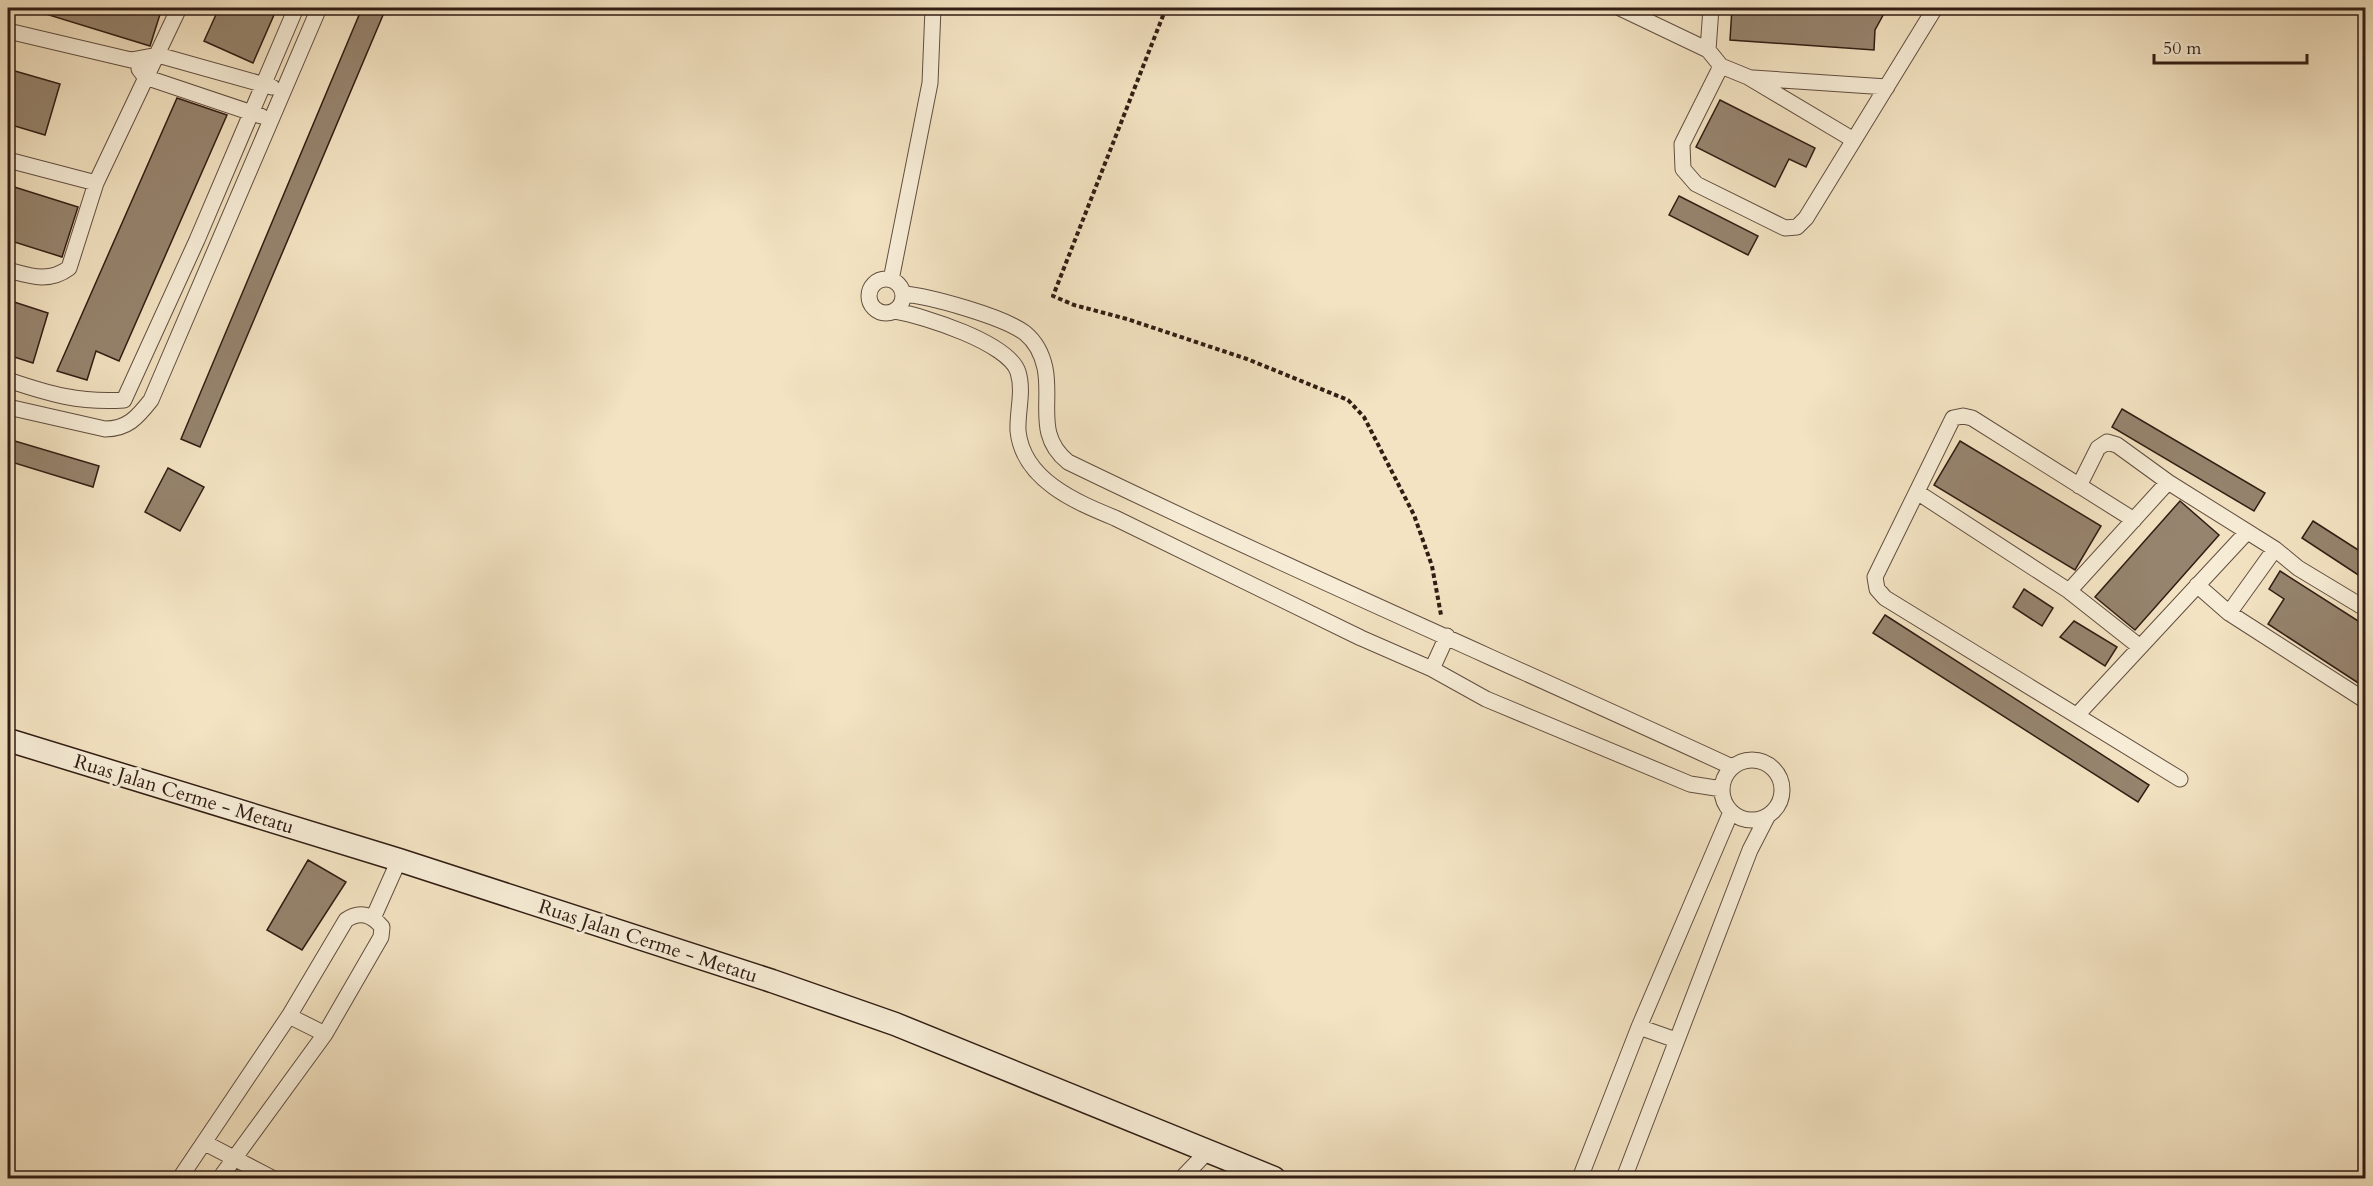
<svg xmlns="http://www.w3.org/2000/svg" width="2373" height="1186" font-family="Cardo,serif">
<rect width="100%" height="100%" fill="#f3e3c2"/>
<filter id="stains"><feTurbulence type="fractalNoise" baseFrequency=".00333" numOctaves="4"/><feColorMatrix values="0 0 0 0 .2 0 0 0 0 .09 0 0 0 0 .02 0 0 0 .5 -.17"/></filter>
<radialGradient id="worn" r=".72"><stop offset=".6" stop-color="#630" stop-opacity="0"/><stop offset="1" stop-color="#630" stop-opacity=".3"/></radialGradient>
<!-- building -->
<path fill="#96846e" stroke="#311d14" stroke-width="1.5" d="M36,8H162L150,46L36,11Z
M219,8H277L253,63L204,41Z
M362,8H386L200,447L181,439Z
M1732,8H1887L1875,30L1874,50L1730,40Z
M8,69L60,84L45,135L8,124Z
M177,98L227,115L119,361L96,351L87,380L57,371Z
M1720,100L1815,148L1806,167L1789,159L1775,187L1696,147Z
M8,185L78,207L62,257L8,240Z
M1679,196L1758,236L1748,255L1669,215Z
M8,300L48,313L33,363L8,355Z
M2122,409L2265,493L2254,511L2112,427Z
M8,439L99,466L93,487L8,461Z
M1960,441L2101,526L2075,570L1934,485Z
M168,468L204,487L180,531L145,512Z
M2180,501L2219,535L2135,630L2095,597Z
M2313,521L2366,555V580L2302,538Z
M2280,571L2366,626V688L2268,624L2284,599L2269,589Z
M2024,589L2053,608L2042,626L2013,607Z
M1885,615L2149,785L2138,802L1873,633Z
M2074,621L2117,647L2105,666L2060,637Z
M308,860L346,882L302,950L267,930Z"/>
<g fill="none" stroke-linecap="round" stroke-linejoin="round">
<defs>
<path id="street" d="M1620,8L1708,50L1721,66L1748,77L1852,139
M8,31L131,60L158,55L272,87
M1708,50L1711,8
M1721,66L1682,144L1683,169L1696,184L1785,228L1797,227L1806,218L1935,8
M139,69L145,77L261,116
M1753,78L1887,87
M8,160L96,183L179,8
M8,270C30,276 49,283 69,268L96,183
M869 296a17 17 0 1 1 34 0a17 17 0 1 1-34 0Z
M891,280L930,83L933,8
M903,294C930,296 1004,317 1025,333C1036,342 1042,354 1045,368C1052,403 1035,435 1068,462C1287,568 1511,665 1732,767
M895,311C924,316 1009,343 1018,372C1024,391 1017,412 1018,431C1023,480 1076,502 1115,518L1361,638L1432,669L1486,699L1690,784L1722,789
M8,380C49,394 80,403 124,400L197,240L296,8
M8,407L105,429C127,429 137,418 151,400L319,8
M2079,486L2098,448L2107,442L2117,445L2168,482L2275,549
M1917,492L2069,591L2140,647
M2134,520L1972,418L1963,416L1953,418L1875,577L1877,589L1885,598L2180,779
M2197,585L2229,613
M2069,591L2168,482
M2366,609L2298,568L2275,549L2229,613L2366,701
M1432,669L1447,636
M2078,714L2247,532
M1722 790a30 30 0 1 1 60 0a30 30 0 1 1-60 0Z
M374,916L399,860
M289,1016L325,1034
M1639,1027L1676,1040
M205,1143L272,1178
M180,1178L289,1016L346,920C360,910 372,915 382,927L381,937L325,1034L220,1178
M1182,1178L1207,1152
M1580,1178L1639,1027L1731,812
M1624,1178L1750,850L1767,817"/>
<path id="secondary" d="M8,740L399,860L772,981L895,1024L1274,1178"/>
</defs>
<!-- street casing -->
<use href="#street" stroke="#624e40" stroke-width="17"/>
<!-- secondary casing -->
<use href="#secondary" stroke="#311d14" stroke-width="25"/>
<!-- path -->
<path stroke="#311d14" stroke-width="4" stroke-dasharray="4.5 3" stroke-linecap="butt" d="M1166,8L1053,296L1074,305L1127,319L1247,359L1348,400L1364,417L1414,515L1432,566L1441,615"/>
<!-- street -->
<use href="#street" stroke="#f7edd7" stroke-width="15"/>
<!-- secondary -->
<use href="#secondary" stroke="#f7edd7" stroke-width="22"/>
</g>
<g text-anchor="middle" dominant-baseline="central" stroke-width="6" stroke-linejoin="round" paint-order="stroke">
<!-- street labels -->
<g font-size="20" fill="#311d14" stroke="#f7edd7">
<text transform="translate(184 794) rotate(17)">Ruas Jalan Cerme - Metatu</text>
<text transform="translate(648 941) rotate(18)">Ruas Jalan Cerme - Metatu</text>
</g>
</g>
<!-- margin -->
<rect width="2373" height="1186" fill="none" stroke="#f3e3c2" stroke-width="30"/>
<rect x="9" y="9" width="2355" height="1168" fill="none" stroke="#311d14" stroke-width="3"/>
<rect x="15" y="15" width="2343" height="1156" fill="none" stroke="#311d14" stroke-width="1.5"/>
<!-- scale -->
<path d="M2154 54v9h153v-9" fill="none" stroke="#311d14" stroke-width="3"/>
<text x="2163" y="54" font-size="18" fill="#311d14" stroke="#f7edd7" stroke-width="4.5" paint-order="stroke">50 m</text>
<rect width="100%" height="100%" filter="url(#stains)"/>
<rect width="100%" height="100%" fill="url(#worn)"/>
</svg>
